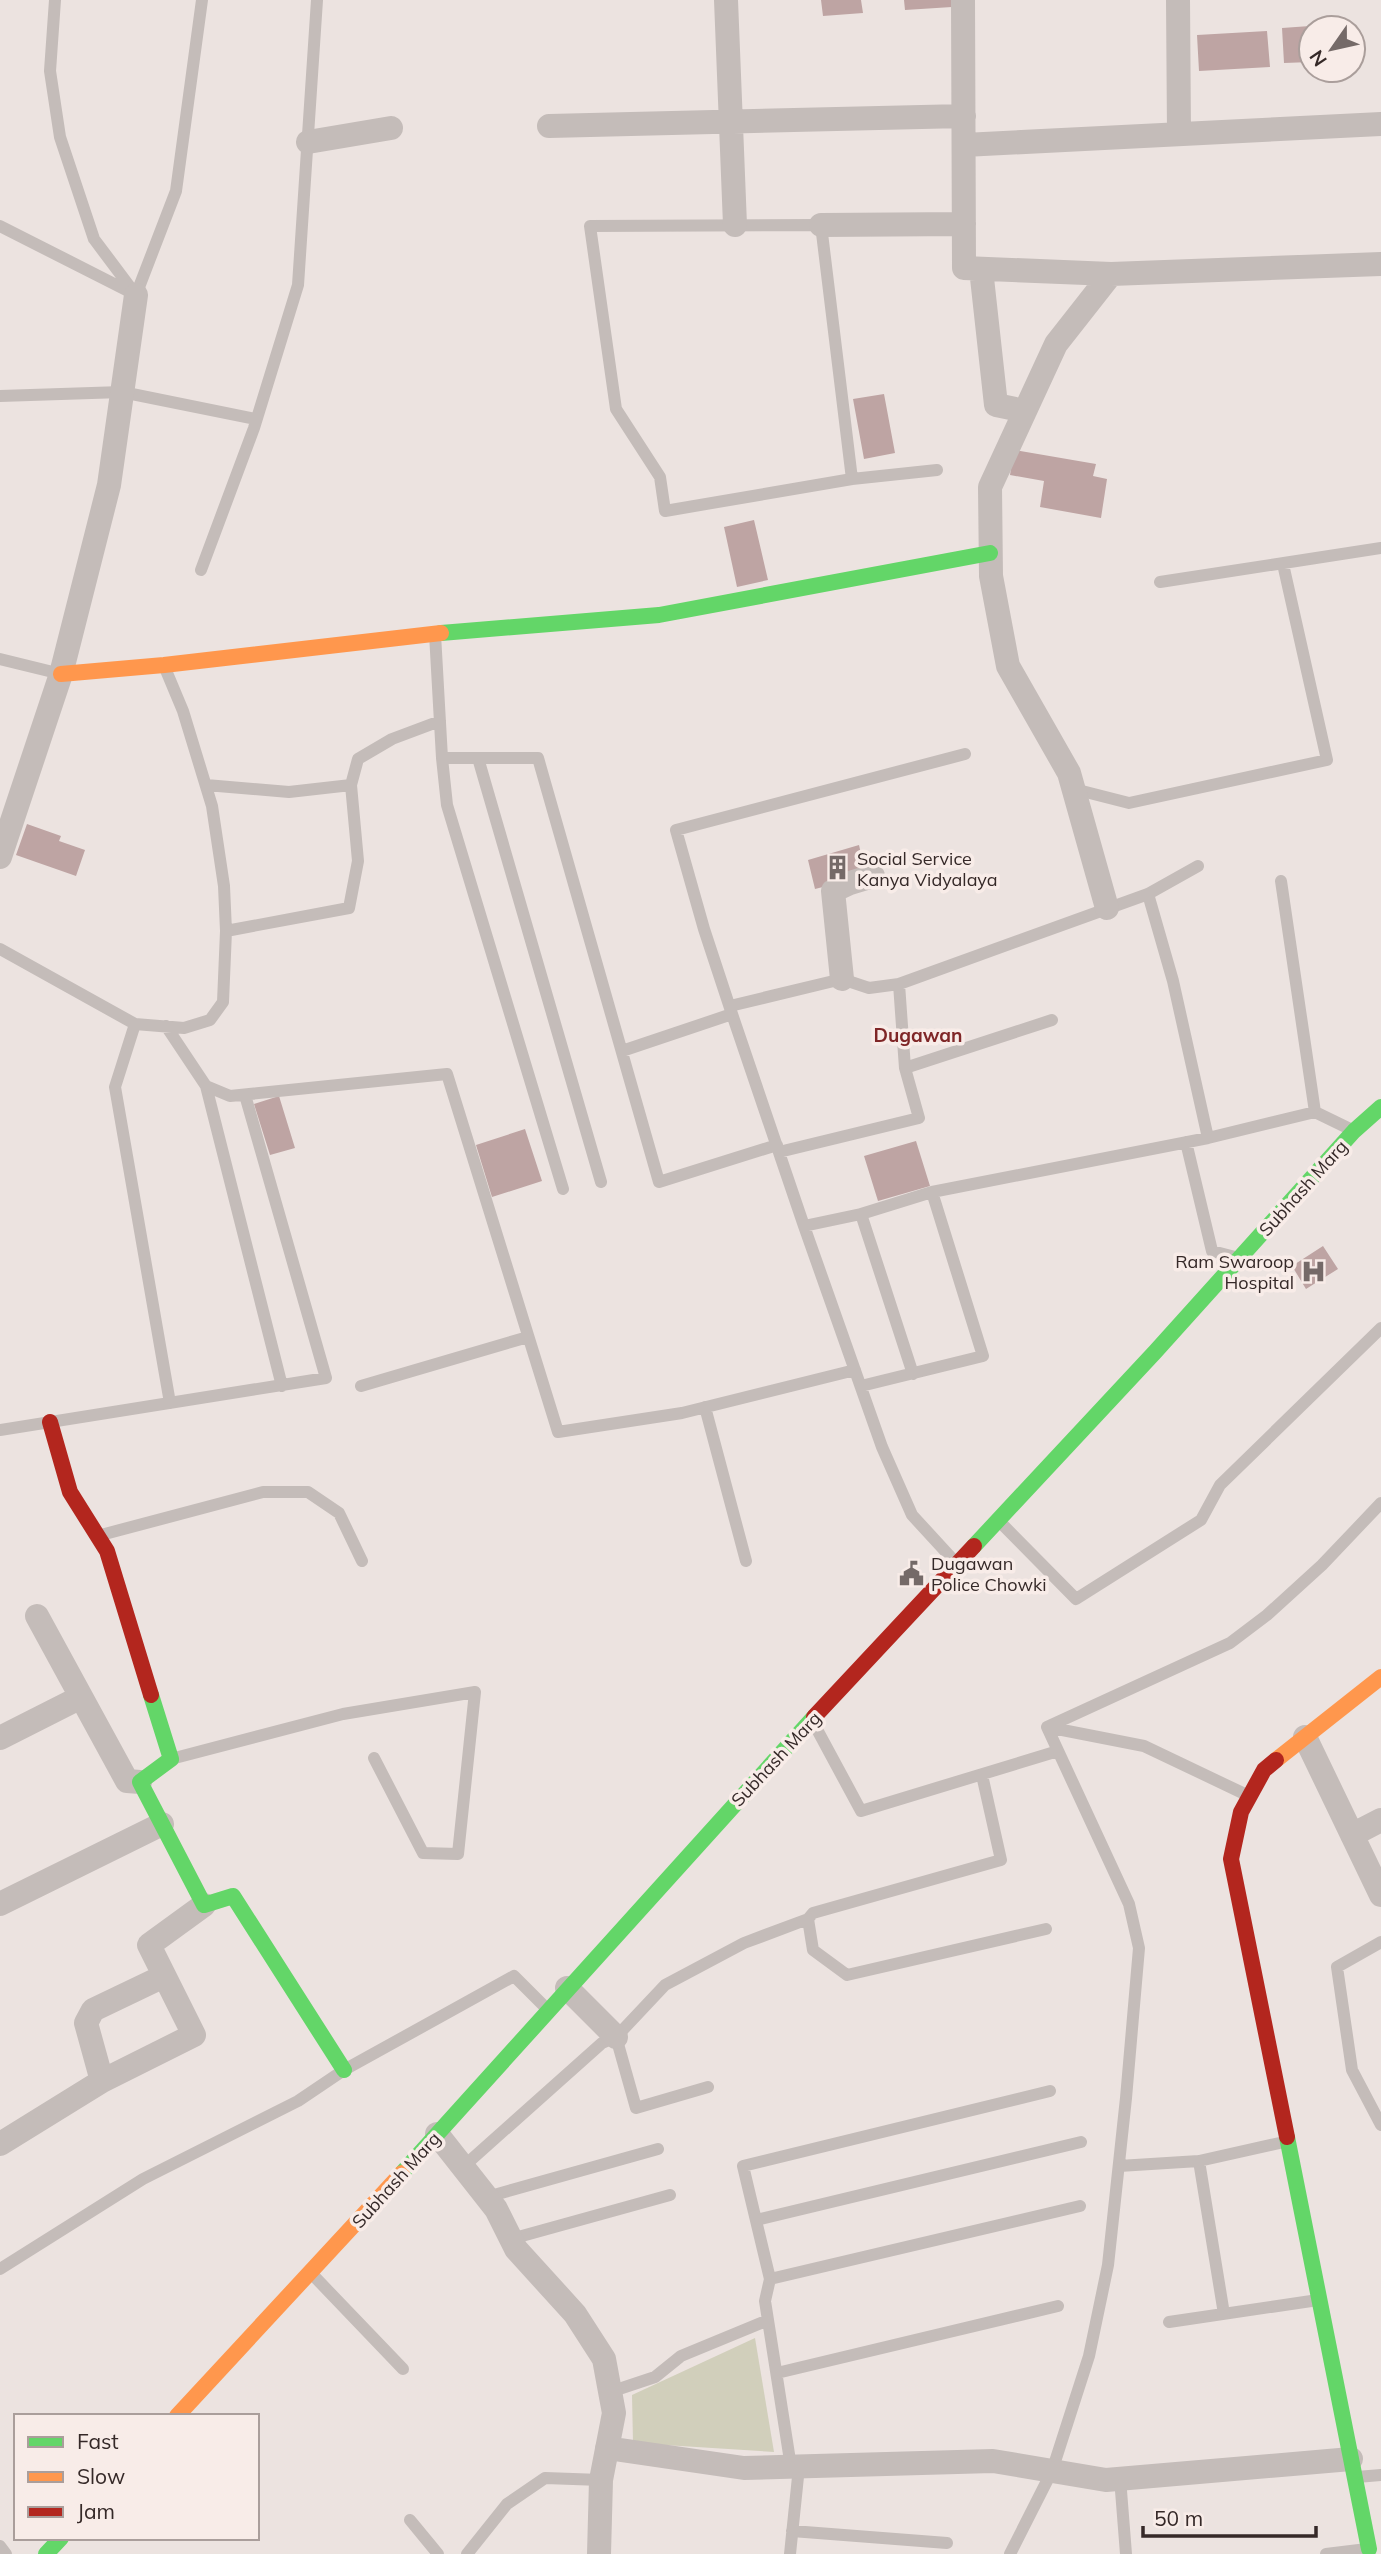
<svg xmlns="http://www.w3.org/2000/svg" width="1381" height="2554" font-family="Mulish,sans-serif">
<rect width="100%" height="100%" fill="#ece3e0"/>
<!-- green -->
<path fill="#d1cfbb" d="M755,2338L774,2452L633,2443L632,2395Z"/>
<!-- building -->
<path fill="#bea4a3" d="M821,0H861L863,13L823,16Z
M904,0H951L952,7L905,10Z
M1352,23V28H1311V62L1284,63L1282,28Z
M1267,31L1270,67L1199,71L1197,35Z
M884,394L895,453L864,459L853,399Z
M1014,450L1096,464L1093,476L1107,479L1101,518L1040,507L1044,481L1010,475Z
M754,520L768,580L737,587L724,527Z
M27,824L61,836L59,841L85,850L76,876L16,855Z
M859,845L866,876L815,889L808,860Z
M279,1096L295,1148L270,1155L254,1104Z
M525,1129L542,1181L492,1197L476,1145Z
M916,1141L930,1186L878,1201L864,1156Z
M1323,1246L1338,1269L1306,1289L1292,1266Z"/>
<g fill="none" stroke-linecap="round" stroke-linejoin="round">
<!-- lane -->
<path stroke="#c4bcb9" stroke-width="12" d="M55,0L50,71L60,137L94,239L136,295
M0,226L134,294
M136,295L176,191L202,0
M0,396L122,392L256,419
M852,479L821,225L590,226L616,409L660,477L665,511L852,479L937,470
M201,570L254,428L298,285L317,0
M1160,582L1381,548
M435,634L442,758L447,805L563,1189
M0,659L61,674
M442,758H538L659,1182L777,1145
M478,758L601,1182
M206,785L289,792L351,785
M1074,789L1129,803L1327,760L1283,564
M1281,881L1315,1112
M1148,894L1173,981L1208,1138
M226,931L349,908L358,861L351,785L358,759L392,739L440,721
M0,949L135,1024L184,1028L210,1020L223,1002L226,931L224,886L212,806L183,711L165,668
M899,984L905,1068L1052,1020
M730,1006L842,979L869,988L899,984L1148,894L1198,866
M135,1024L115,1087L170,1403
M166,1026L206,1086L230,1096L447,1074L558,1432L682,1413L855,1370
M622,1051L732,1014
M206,1086L282,1386
M1186,1142L1212,1251L1235,1257
M779,1152L919,1118L905,1068
M861,1214L913,1374
M804,1226L861,1214L932,1192L1208,1138L1315,1112L1350,1129
M361,1386L528,1337
M861,1386L983,1356L932,1192
M705,1407L746,1561
M0,1430L326,1378L245,1095
M1001,1523L1076,1599L1201,1520L1220,1485L1381,1328
M101,1535L263,1492H308L339,1513L362,1561
M957,1564L912,1515L882,1447L804,1226L732,1014L704,929L676,830L965,754
M813,1722L861,1811L1058,1751
M1047,1727L1230,1643L1267,1615L1322,1565L1381,1503
M1047,1727L1144,1746L1249,1796
M171,1759L343,1714L475,1692L458,1854L423,1853L374,1758
M808,1919L813,1950L847,1975L1046,1929
M1381,1942L1337,1967L1352,2070L1381,2125
M616,2037L636,2108L708,2087
M1199,2161L1224,2314
M1119,2166L1199,2161L1284,2142
M463,2167L602,2043L616,2037L665,1985L744,1943L808,1919L813,1913L1001,1860L982,1775
M487,2197L658,2149
M756,2220L1081,2142
M511,2239L670,2195
M0,2269L143,2179L298,2101L344,2070L514,1976L548,2010
M311,2273L403,2369
M770,2279L1080,2206
M1169,2322L1318,2300
M777,2373L1058,2306
M610,2392L655,2377L681,2356L768,2320
M791,2467L765,2301L770,2279L743,2166L1050,2091
M1357,2477L1381,2475
M1120,2478L1126,2554
M410,2520L438,2554
M792,2531L947,2543
M0,2546L6,2554
M467,2554L507,2504L545,2478L601,2480
M790,2554L799,2467
M1010,2554L1052,2471L1089,2356L1108,2265L1126,2098L1139,1948L1129,1904L1047,1727
M1326,2554L1367,2549"/>
<!-- street -->
<path stroke="#c4bcb9" stroke-width="24" d="M726,0L735,225
M963,0L964,268L1111,274L1381,264
M1178,0L1179,134
M549,126L964,116
M308,142L391,128
M964,145L1381,124
M821,225L964,224
M981,269L996,405L1025,411
M0,857L61,674L109,485L136,295
M1107,908L1069,773L1008,666L991,576L990,487L1056,344L1111,274
M842,979L833,891L850,883L873,876
M37,1616L127,1781L140,1782
M1305,1737L1381,1895
M0,1738L81,1697
M1352,1835L1381,1820
M0,1904L162,1824
M567,1988L616,2037
M102,2081L86,2023L93,2010L164,1976
M437,2134L496,2209L516,2249L575,2314L604,2359L614,2413L601,2480L599,2554
M0,2144L102,2081L194,2035L149,1945L204,1905
M607,2448L744,2468L993,2461L1106,2480L1351,2459"/>
<!-- fast -->
<path stroke="#63d668" stroke-width="16" d="M441,633L659,615L990,553
M974,1546L1155,1352L1354,1131L1381,1107
M151,1695L171,1759L140,1782L204,1905L233,1896L344,2070
M1287,2137L1369,2549
M402,2173L814,1717
M46,2554L61,2538"/>
<!-- slow -->
<path stroke="#ff974d" stroke-width="16" d="M61,674L164,665L441,633
M1276,1760L1381,1677
M177,2416L402,2173"/>
<!-- jam -->
<path stroke="#b3261e" stroke-width="16" d="M50,1422L70,1492L107,1551L151,1695
M814,1717L974,1546
M1276,1760L1264,1770L1241,1812L1231,1859L1287,2137"/>
</g>
<!-- icons -->
<defs>
<symbol id="building-bare" viewBox="-9 -9 18 18"><path d="M-4-6H4V6H1V3H-1V6H-4ZM-2.5-4.3h1.7v1.8h-1.7ZM.8-4.3h1.7v1.8H.8ZM-2.5-1h1.7V.8h-1.7ZM.8-1h1.7V.8H.8Z" fill="#756a68" stroke="#f8ece8" stroke-width="2.5" paint-order="stroke"/></symbol>
<symbol id="hospital-bare" viewBox="-9 -9 18 18"><path d="M-5-5h3v3.5h4V-5h3V5h-3V1.5h-4V5h-3Z" fill="#756a68" stroke="#f8ece8" stroke-width="2.5" paint-order="stroke"/></symbol>
<symbol id="civic-bare" viewBox="-9 -9 18 18"><path d="M-.6-6.5H3V-4.5H.6V-3L4-1V1h2V6H-6V1h2V-1L-.6-3ZM-1.2 2.5V6h2.4V2.5Z" fill="#756a68" stroke="#f8ece8" stroke-width="2.5" paint-order="stroke"/></symbol>
</defs>
<g fill-rule="evenodd">
<use href="#building-bare" x="820" y="850" width="35" height="35"/>
<use href="#hospital-bare" x="1296" y="1254" width="35" height="35"/>
<use href="#civic-bare" x="894" y="1556" width="35" height="35"/>
</g>
<g text-anchor="middle" dominant-baseline="central" stroke-width="7" stroke-linejoin="round" paint-order="stroke">
<!-- poi labels -->
<g font-size="18" fill="#352928" stroke="#f8ece8" text-anchor="start">
<text x="857" y="858">Social Service<tspan x="857" dy="21">Kanya Vidyalaya</tspan></text>
<text x="1294" y="1261" text-anchor="end">Ram Swaroop<tspan x="1294" dy="21">Hospital</tspan></text>
<text x="931" y="1563">Dugawan<tspan x="931" dy="21">Police Chowki</tspan></text>
</g>
<!-- street labels -->
<g font-size="18" fill="#352928" stroke="#f8ece8">
<text transform="translate(1303 1188) rotate(-48)">Subhash Marg</text>
<text transform="translate(776 1759) rotate(-47)">Subhash Marg</text>
<text transform="translate(396 2180) rotate(-48)">Subhash Marg</text>
</g>
<!-- neighbourhood labels -->
<g font-size="19" font-weight="bold" fill="#7f2627" stroke="#f8ece8">
<text x="918" y="1035">Dugawan</text>
</g>
</g>
<!-- legend -->
<rect x="14" y="2414" width="245" height="126" fill="#f8ece8" stroke="#aa9e9b" stroke-width="2"/>
<rect x="28" y="2437" width="35" height="10" fill="#63d668" stroke="#aa9e9b" stroke-width="2"/>
<text x="77" y="2449" font-size="21" fill="#352928">Fast</text>
<rect x="28" y="2472" width="35" height="10" fill="#ff974d" stroke="#aa9e9b" stroke-width="2"/>
<text x="77" y="2484" font-size="21" fill="#352928">Slow</text>
<rect x="28" y="2507" width="35" height="10" fill="#b3261e" stroke="#aa9e9b" stroke-width="2"/>
<text x="77" y="2519" font-size="21" fill="#352928">Jam</text>
<!-- north arrow -->
<g transform="translate(1332 49) rotate(236)"><circle r="33" fill="#f8ece8" stroke="#aa9e9b" stroke-width="2"/>
<path d="M0-5L12 26L0 18L-12 26Z" fill="#756a68"/>
<text y="-10" font-size="19" font-weight="bold" text-anchor="middle" fill="#352928">N</text>
</g>
<!-- scale -->
<path d="M1143 2526v10h173v-10" fill="none" stroke="#352928" stroke-width="3.5"/>
<text x="1154" y="2526" font-size="21" fill="#352928" stroke="#f8ece8" stroke-width="5" paint-order="stroke">50 m</text>
</svg>
